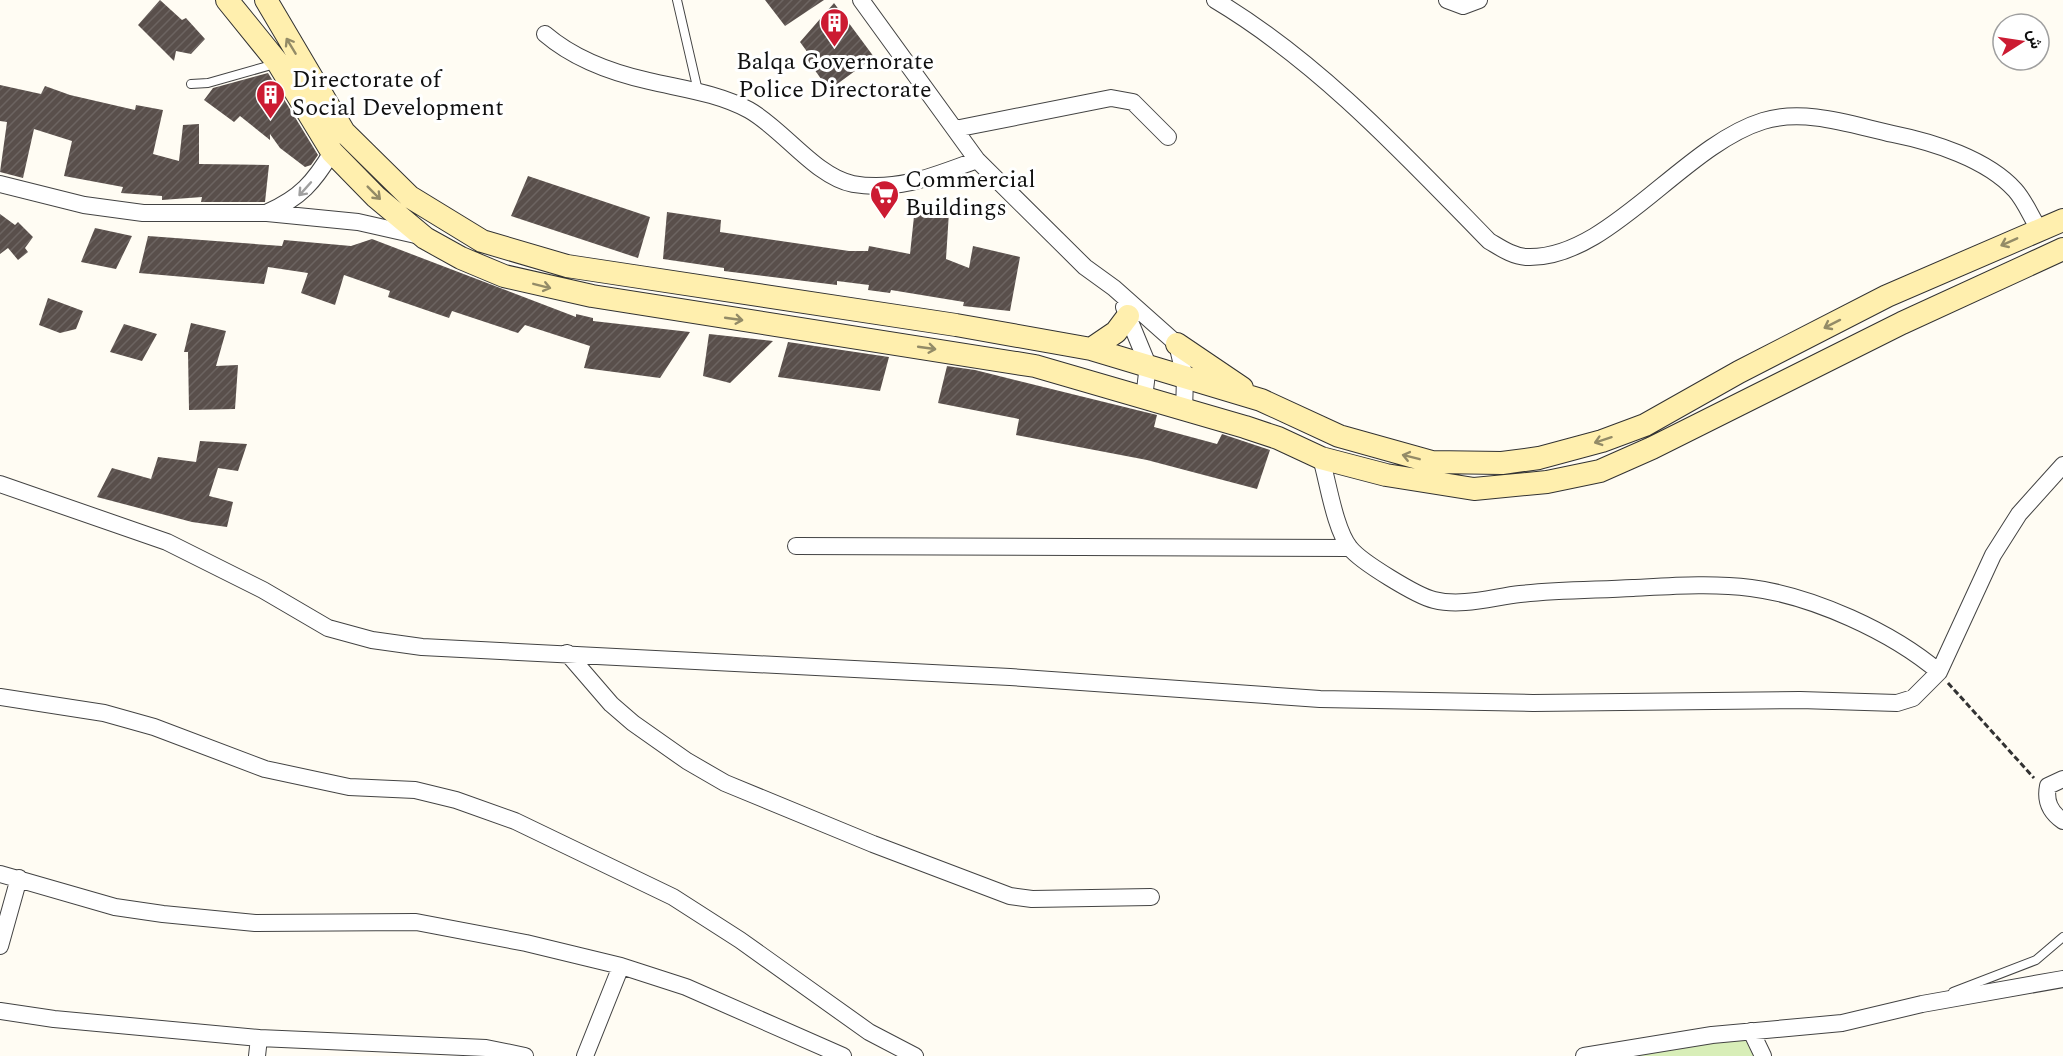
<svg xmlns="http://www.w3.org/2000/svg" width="2063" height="1056" font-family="Spectral,Vazirmatn,serif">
<defs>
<pattern id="building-hatch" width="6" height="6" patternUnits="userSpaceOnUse" patternTransform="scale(1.5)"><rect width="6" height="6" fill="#594f4b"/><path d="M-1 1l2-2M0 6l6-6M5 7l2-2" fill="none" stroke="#6c6461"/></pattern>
</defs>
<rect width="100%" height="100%" fill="#fffcf3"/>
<!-- park -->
<path fill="#d8eeb8" d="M1751,1031L1763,1056H1584Z"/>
<!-- building -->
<path fill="url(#building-hatch)" d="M160,0L182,20L186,18L205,39L191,54L176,51L174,61L138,25Z
M765,0H824L785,26Z
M834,3L874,57L829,90L804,55L808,53L800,42Z
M268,73L318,155L311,165L305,167L280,148L270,134V140L240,116L234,122L204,100L213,88Z
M0,85L41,94L45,86L70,95L135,110L136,105L163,110L153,154L179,161L183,125L199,124V164L269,165L265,202H201L202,197L162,200V196L121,193L123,187L64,176L72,141L34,129L23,178L0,172L7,122L0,121Z
M528,176L650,217L638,258L511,216Z
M915,207L949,212L946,259L969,268L973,246L1020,257L1010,311L963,306L964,302L891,290L890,293L868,290L869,285L837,281V285L724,271V268L663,259L667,212L721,220L720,232L849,251H868L869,246L910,254Z
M0,214L15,225L18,222L33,237L25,248L28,252L18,260L8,248L0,254Z
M95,228L132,236L116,269L81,262Z
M148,236L282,246L284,240L351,246L372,239L576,317V314L593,318V321L690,332L660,378L584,368L590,346L525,325L518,333L452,311L449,318L388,297L390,291L344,275L335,305L301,293L308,273L268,267L264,284L139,273Z
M48,298L83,311L76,329L60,333L39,325Z
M191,323L226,331L216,366L238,365L235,409L189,410L188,352H184Z
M124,324L157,334L142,361L110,352Z
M709,334L773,341L730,383L703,376Z
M788,342L889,357L880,391L778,377Z
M947,366L975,370L1157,415L1154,427L1217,444L1222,434L1270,450L1257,489L1147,460L1016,435L1019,419L938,403Z
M200,441L247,444L238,471L218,468L209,496L233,502L227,527L192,522L97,497L112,468L151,479L158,457L196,462Z"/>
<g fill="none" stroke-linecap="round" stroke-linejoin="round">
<defs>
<path id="lane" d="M677,0L698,91
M191,84L208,83L275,64
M1953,992L2036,960L2063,937"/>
<path id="street" d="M861,0L977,160L1085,267L1114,288L1177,344L1185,378L1184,411
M1215,0C1319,62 1405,155 1489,241C1501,248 1512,256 1526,257C1608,261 1682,146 1763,121C1805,108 1852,125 1893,134C1933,142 1987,159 2015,190C2025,201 2031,217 2039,229
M1447,0L1463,6L1479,0
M545,34C573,58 613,73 649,81C683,89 717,93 749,110C783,129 816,177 853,184C898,192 936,175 977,160
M955,129L1111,98L1133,102L1168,137
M0,184L84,205L143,213H267L358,222L420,236
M268,212C300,198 314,182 332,152
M1124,307L1148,365L1144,398
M1321,458C1328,482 1335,530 1350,548C1361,562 1417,596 1434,600C1462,607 1493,597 1520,594C1558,590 1596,590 1633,588C1672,586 1713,583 1751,588C1813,596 1892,632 1939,672
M0,484L167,542L263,590L328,628L372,640L422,647L1010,677L1320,699L1533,703L1800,700L1897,703L1913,698L1939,672L1993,555L2019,514L2063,465
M796,546L1349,548
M567,653L611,704L633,723L687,761L725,783L873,844L1010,896L1032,899L1151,897
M0,697L104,713L154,727L265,769L349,787L415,790L456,800L515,821L673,897L740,940L869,1032L915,1056
M2063,779L2048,786C2045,801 2050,812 2063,821
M0,874L115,907L163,914L255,923L416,922L526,943L621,966L686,987L843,1056
M0,946L19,878
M0,1011L54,1019L259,1038L486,1048L525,1056
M1751,1031L1763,1056
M257,1056L259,1038
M585,1056L621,966
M1584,1056L1712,1035L1842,1023L1922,1004L2063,979"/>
<path id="secondary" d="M227,0L278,63L332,152L376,197L425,238L461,258L504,276L592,296L1035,366L1245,427L1278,438L1321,458L1386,475L1474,489L1547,482L1600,471L1652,448L1902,323L2063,249
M266,0L344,132L410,197L482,241L567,266L956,325L1091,349L1261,400L1339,436L1432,462L1502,463L1539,458L1602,441L1645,425L1739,372L1887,296L2063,220
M1177,344L1242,388
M1091,349L1116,332L1128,316"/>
</defs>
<!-- lane casing -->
<use href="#lane" stroke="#434343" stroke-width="10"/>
<!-- street casing -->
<use href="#street" stroke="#434343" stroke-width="18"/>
<!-- secondary casing -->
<use href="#secondary" stroke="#323232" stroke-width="24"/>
<!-- path -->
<path stroke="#323232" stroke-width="3" stroke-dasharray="6 3" stroke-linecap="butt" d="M1948,683L2034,778"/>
<!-- lane -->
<use href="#lane" stroke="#fff" stroke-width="8"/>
<!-- street -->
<use href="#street" stroke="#fff" stroke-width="16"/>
<!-- secondary -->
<use href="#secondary" stroke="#ffefae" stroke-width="22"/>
</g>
<!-- one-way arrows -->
<defs><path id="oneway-shaft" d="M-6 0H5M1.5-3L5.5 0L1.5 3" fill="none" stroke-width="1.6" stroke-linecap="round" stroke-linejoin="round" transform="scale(1.5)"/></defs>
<g stroke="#938b67">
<use href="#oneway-shaft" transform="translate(291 46) rotate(-121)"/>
<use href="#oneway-shaft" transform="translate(374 193) rotate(45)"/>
<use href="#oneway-shaft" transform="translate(2009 242) rotate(156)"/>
<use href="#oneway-shaft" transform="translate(542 286) rotate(14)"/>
<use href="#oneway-shaft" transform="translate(734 319) rotate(8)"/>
<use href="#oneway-shaft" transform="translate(1832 324) rotate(153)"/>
<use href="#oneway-shaft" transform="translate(927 348) rotate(8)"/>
<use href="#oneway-shaft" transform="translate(1603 440) rotate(162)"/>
<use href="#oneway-shaft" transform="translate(1411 457) rotate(-166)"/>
</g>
<use stroke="#9f9f9f" href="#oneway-shaft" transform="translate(305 189) rotate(132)"/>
<!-- icons -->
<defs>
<symbol id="building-pin" viewBox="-11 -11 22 30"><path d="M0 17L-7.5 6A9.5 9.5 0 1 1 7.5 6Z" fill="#cc1b32" stroke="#fff"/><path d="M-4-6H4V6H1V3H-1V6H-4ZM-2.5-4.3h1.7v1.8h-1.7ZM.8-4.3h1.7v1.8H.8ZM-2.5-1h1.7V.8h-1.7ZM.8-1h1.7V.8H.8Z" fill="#fff"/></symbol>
<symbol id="supermarket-pin" viewBox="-11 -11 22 30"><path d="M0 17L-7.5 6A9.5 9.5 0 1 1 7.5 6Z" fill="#cc1b32" stroke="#fff"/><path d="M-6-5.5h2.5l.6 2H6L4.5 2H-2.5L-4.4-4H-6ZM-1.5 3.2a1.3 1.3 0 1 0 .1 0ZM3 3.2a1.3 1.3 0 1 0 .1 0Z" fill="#fff"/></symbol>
</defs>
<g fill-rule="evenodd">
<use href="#building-pin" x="818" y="6" width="33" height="45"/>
<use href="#building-pin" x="254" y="78" width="33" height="45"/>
<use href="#supermarket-pin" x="868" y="178" width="33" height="45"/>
</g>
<g text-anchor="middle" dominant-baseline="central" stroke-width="6" stroke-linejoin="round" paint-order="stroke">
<!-- poi labels -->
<g font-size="24" fill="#101010" stroke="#fff" text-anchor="start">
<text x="835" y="62" text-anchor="middle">Balqa Governorate<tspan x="835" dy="28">Police Directorate</tspan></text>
<text x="292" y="80">Directorate of<tspan x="292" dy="28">Social Development</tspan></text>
<text x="905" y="180">Commercial<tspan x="905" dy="28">Buildings</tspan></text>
</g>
</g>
<!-- north arrow -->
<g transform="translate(2021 42) rotate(78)"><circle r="28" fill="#ffffff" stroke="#9f9f9f" stroke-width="1.5"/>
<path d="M0-4.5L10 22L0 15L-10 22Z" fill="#cc1b32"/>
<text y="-9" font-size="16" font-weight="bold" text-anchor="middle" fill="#101010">ش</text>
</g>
</svg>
